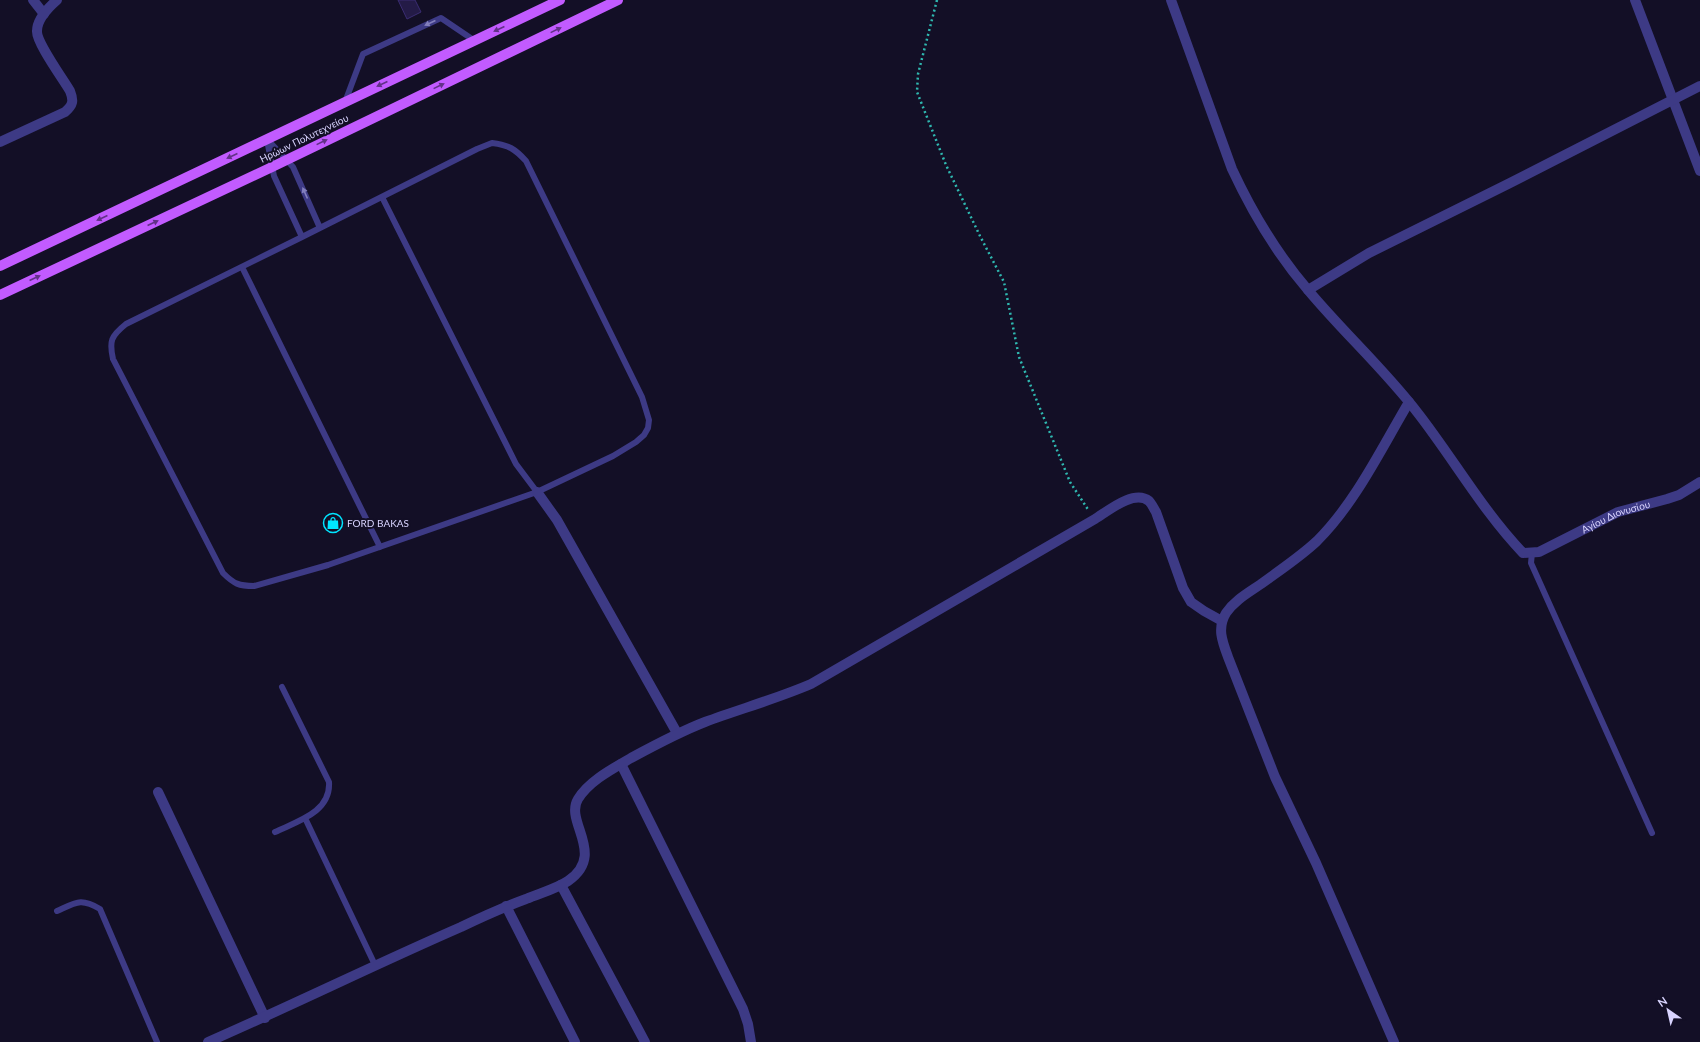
<svg xmlns="http://www.w3.org/2000/svg" width="1700" height="1042" font-family="Lato,sans-serif">
<rect width="100%" height="100%" fill="#130f26"/>
<!-- building -->
<path fill="#241b47" stroke="#3b2d73" d="M398,0H415L421,12L407,19Z"/>
<g fill="none" stroke-linecap="round" stroke-linejoin="round">
<!-- path -->
<path stroke="#2fb8b0" stroke-width="2.5" stroke-dasharray="2 3" stroke-linecap="butt" d="M937,0L918,74L917,92L946,165L980,236L1004,282L1019,357L1070,482L1089,511"/>
<!-- service -->
<path stroke="#3d3a85" stroke-width="6" d="M345,102L363,54L441,18L475,41
M267,139L293,167L320,228
M267,140L274,176L302,237
M492,143C509,145 515,149 526,161L642,397L649,420L648,428L644,435L636,442L613,456L537,492L328,565L254,586C239,586 234,584 223,573L113,359C109,341 111,336 126,324L302,237L477,149Z
M382,197L516,464L537,492
M242,267L380,547
M1532,553L1531,563L1652,833
M305,818L375,965
M275,832C298,821 331,812 329,782L282,687
M57,911C77,902 81,898 100,909L157,1042"/>
<!-- minor -->
<g stroke="#3d3a85" stroke-width="10">
<path d="M33,0L44,14"/>
<path id="s1" d="M1171,0L1232,169C1252,212 1277,254 1308,290C1343,332 1384,369 1417,412C1453,458 1482,510 1523,553L1539,552L1618,512L1667,499L1679,495L1700,482"/>
<path d="M1635,0L1700,171"/>
<path d="M0,142L65,112C73,105 74,101 70,91C63,79 36,42 37,31C37,19 49,7 57,0"/>
<path d="M1308,290L1369,253L1508,184L1700,86"/>
<path d="M537,492L557,520L677,733"/>
<path d="M621,764L743,1009L748,1024L751,1042"/>
<path d="M158,792L265,1018"/>
<path d="M561,885L645,1042"/>
<path d="M506,906L575,1042"/>
<path d="M208,1042C293,1005 376,964 461,927C482,917 504,907 526,899C540,893 556,889 568,881C607,854 564,822 578,799C589,781 612,769 631,758C655,745 679,732 705,722C740,709 776,699 811,684L1095,519C1108,511 1134,489 1149,501C1152,504 1154,509 1156,512L1183,588L1191,602L1204,611L1222,621"/>
<path d="M1394,1042L1316,863L1275,777L1228,657C1222,641 1217,628 1226,613C1235,600 1248,593 1261,584C1280,570 1300,557 1317,541C1356,502 1381,449 1409,402"/>
</g>
<!-- primary -->
<path stroke="#c25bff" stroke-width="10" d="M0,266L560,0
M0,295L272,167L618,0"/>
</g>
<!-- one-way arrows -->
<defs><path id="oneway-solid" d="M-6-.8H1V-3.2L6.5 0L1 3.2V.8H-6Z"/></defs>
<g fill="#837fbc">
<use href="#oneway-solid" transform="translate(430 23) rotate(155)"/>
<use href="#oneway-solid" transform="translate(305 193) rotate(-114)"/>
</g>
<g fill="#623188">
<use href="#oneway-solid" transform="translate(499 29) rotate(155)"/>
<use href="#oneway-solid" transform="translate(556 30) rotate(-26)"/>
<use href="#oneway-solid" transform="translate(382 84) rotate(155)"/>
<use href="#oneway-solid" transform="translate(439 86) rotate(-26)"/>
<use href="#oneway-solid" transform="translate(322 142) rotate(-26)"/>
<use href="#oneway-solid" transform="translate(232 156) rotate(155)"/>
<use href="#oneway-solid" transform="translate(102 218) rotate(155)"/>
<use href="#oneway-solid" transform="translate(153 223) rotate(-25)"/>
<use href="#oneway-solid" transform="translate(35 278) rotate(-25)"/>
</g>
<!-- icons -->
<defs>
<symbol id="shop-ring" viewBox="-11 -11 22 22"><circle r="9.5" fill="#130f26" stroke="#00e5ff" stroke-width="1.5"/><path d="M-5-2.5h2.3a2.7 3.5 0 0 1 5.4 0H5L5.5 6h-11ZM-1.5-2.5h3a1.5 2.3 0 0 0-3 0Z" fill="#00e5ff"/></symbol>
</defs>
<g fill-rule="evenodd">
<use href="#shop-ring" x="322" y="512" width="22" height="22"/>
</g>
<g text-anchor="middle" dominant-baseline="central" stroke-width="4" stroke-linejoin="round" paint-order="stroke">
<!-- street labels -->
<g font-size="10" fill="#d9d4ff" stroke="#130f26">
<text transform="translate(304 138) rotate(-26)">Ηρώων Πολυτεχνείου</text>
<text stroke="none"><textPath href="#s1" startOffset="764">Αγίου Διονυσίου</textPath></text>
</g>
<!-- poi labels -->
<g font-size="10" fill="#d9d4ff" stroke="#130f26" text-anchor="start">
<text x="347" y="523">FORD BAKAS</text>
</g>
</g>
<!-- north arrow -->
<g transform="translate(1668 1010) rotate(326)" stroke="#130f26" stroke-width="3" paint-order="stroke">
<path d="M0-3L7 15L0 10L-7 15Z" fill="#d9d4ff"/>
<text y="-6" font-size="11" font-weight="bold" text-anchor="middle" fill="#d9d4ff">N</text>
</g>
</svg>
